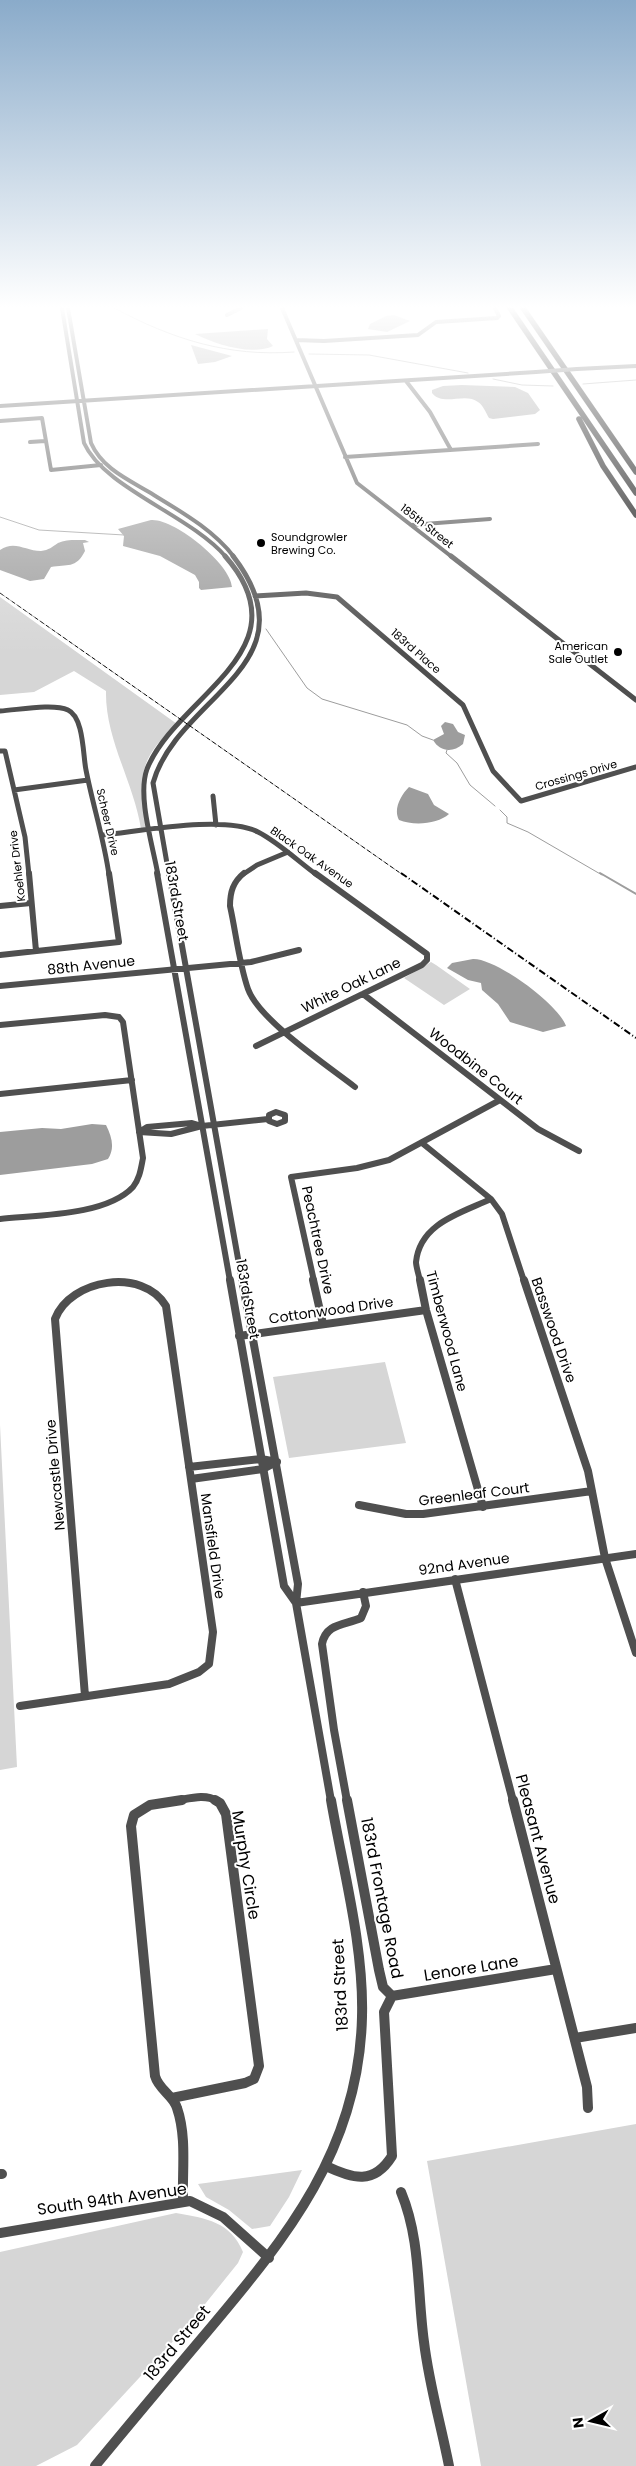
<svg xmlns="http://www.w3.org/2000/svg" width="636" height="2466" font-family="Poppins,sans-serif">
<rect width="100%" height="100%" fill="#fff"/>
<!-- green -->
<path fill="#d6d6d6" d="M0,597L177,724C138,759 138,778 146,827L141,829C134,783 105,739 106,691L74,671L34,692L0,695Z
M431,962L436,965L470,989L444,1005L404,978Z
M385,1362L406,1443L289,1458L273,1377Z
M0,1425L17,1767L0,1770Z
M636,2124V2466H481L427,2161Z
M302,2170L289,2197L270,2226L252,2229L229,2210L206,2197L198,2184Z
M176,2213C206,2218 231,2222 243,2252L238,2263L189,2324L77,2445L36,2466H0V2252Z"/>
<!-- water -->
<path fill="#9d9d9d" d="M394,315L410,321L387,332L368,329L370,324L386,316Z
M268,329L267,339L273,346C251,356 215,344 195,334Z
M191,345L232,356L215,362L198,364Z
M462,385L515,387L528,393L540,410L535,414L493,419L489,418C486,413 483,405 478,402C465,392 443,407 432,393V390L443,386Z
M151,520C174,518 231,564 232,587L201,590L199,588V582L195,575L160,556L123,546L124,536L118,529Z
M85,540L89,542L83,543L85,551C76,569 67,564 51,567L44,579L30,581L0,570V550C15,540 25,551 41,551C49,550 52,547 58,543C66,539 77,540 85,540Z
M445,722L453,724L458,732L465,735L463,744C453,753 440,752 433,740L444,734L441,726Z
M409,787L428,794L434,805L449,814C438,824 414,826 399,820C393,809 401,795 409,787Z
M473,959C496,958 559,1005 566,1026L543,1032L510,1022L498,1004L482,990L481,983L468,980L447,968L452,963Z
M92,1124L106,1125C112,1137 115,1148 108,1159L92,1164L0,1175V1132L42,1128L61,1129Z"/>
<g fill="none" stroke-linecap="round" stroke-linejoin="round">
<!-- stream-far1 -->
<path stroke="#9d9d9d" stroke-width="1" d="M114,308C172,339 228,357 294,352
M309,354L369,355L468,373
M493,379L522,385L553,386
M583,384L636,380
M0,517L39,530L124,535
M266,629L307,688L322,699L407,725L422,736L433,740
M447,750L446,753L457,763L470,785L495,806
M500,810L507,817V823L528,832L602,875"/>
<!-- stream -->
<path stroke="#9d9d9d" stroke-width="2" d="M600,873L636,894"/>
<defs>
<path id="highway" d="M510,308L636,493
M523,308L636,472
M579,419L603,466L636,515"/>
</defs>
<!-- highway casing -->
<use href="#highway" stroke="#dbdbdb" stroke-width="6"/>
<!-- minor-far4 -->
<path stroke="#4f4f4f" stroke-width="4" d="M62,308L84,443C104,488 190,515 226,557
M68,308L91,443C102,468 127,479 149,492C178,510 213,529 234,557
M282,308L357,483L452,557
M227,315L241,308
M296,340L324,341L418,335L436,322L497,318L499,316L495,308
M577,369L636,366
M406,381L430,412L451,450
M0,406L536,372
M0,421L42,418L51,470L101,465
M30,442L45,441
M345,457L538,444
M411,525L490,519"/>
<!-- minor-far3 -->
<path stroke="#4f4f4f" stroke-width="5" d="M451,556L636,700
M255,596L306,593L337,597L463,705L493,771L521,801L636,767
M0,711C18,710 53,703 68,710C84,717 83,757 86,770C93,806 104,839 109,875
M0,751H5L25,837L29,875
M14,790L88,780
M213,796L216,825
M103,835C142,831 224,815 258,832C278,842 299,862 317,875
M158,875C153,846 137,796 147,769C176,696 308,650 225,556
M169,875L153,783C177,696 317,665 233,556
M242,875L257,865L288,852"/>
<!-- minor-far2 -->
<path stroke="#4f4f4f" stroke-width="6" d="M29,873L36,951
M157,873L230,1281
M169,873L242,1281
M244,873C233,882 230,892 230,906C236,933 239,963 248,989C259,1020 328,1066 355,1087
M0,906L31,903
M0,955L119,942L109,873
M0,986L251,962L299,950
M363,994L538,1129L579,1151
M0,1025L105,1015L119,1017L123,1022L143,1158C141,1168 140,1178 133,1187C106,1216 37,1215 0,1219
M256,1046L422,965L427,960V954L315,873
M0,1094L132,1080
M276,1112L285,1115V1121L277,1124L269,1121V1115Z
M192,1123L202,1126L171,1134L139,1132L147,1127Z
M202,1126L268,1119
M422,1143L491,1199L502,1214L524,1281
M314,1281L291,1177L357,1168L389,1160L500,1100
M420,1281C419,1275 416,1267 416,1262C420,1223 461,1213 491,1199"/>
<!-- minor-far1 -->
<path stroke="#4f4f4f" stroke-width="8" d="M230,1280L284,1586L296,1603
M242,1280L298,1584L296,1603L331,1801
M313,1280L323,1324
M420,1280L426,1310L483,1507
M524,1280L588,1471L605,1558L636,1653
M239,1336L426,1310
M189,1467L261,1459L277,1462
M191,1479L263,1469L276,1462
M359,1505L406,1514H423L592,1491
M455,1579L513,1801
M296,1603L636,1554
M20,1706L169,1684L199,1672L209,1664L213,1632L166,1306C143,1267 70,1279 55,1319L85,1696
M174,1801C188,1799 205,1793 217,1801
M347,1801L334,1730L322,1644C326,1623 345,1625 361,1618L366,1606L363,1592"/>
<!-- minor -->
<path stroke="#4f4f4f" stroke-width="10" d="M182,1800L150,1805L134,1815L131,1826L155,2076C159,2090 173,2095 177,2108C187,2137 182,2171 183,2202
M347,1800L379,1970L383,1987L392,1996
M513,1800L587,2087L588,2108
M392,1996L556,1969
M575,2038L636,2028
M172,2098L245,2083L254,2079L259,2066L226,1814L220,1803L215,1800
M326,2166C353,2179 374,2185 392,2156L384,2012L392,1996
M0,2174H2
M401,2192C421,2240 417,2291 424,2342C429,2384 441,2425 449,2466
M0,2233L190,2201L223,2217L269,2258
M95,2466C132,2421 169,2377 207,2332C287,2237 359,2149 362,2017C364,1946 343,1870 331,1800"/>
<!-- highway -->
<use href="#highway" stroke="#000" stroke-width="5.5"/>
<!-- rail-far1 -->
<path stroke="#000" stroke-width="1" stroke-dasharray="4.5 1 0.5 1" stroke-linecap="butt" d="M0,593L403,875"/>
<!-- rail -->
<path stroke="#000" stroke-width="2" stroke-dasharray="7 2.5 1 2.5" stroke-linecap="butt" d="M401,873L636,1038"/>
<!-- minor-bridge -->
<path stroke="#4f4f4f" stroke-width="4" d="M536,372L577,369"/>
</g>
<!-- sky -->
<linearGradient id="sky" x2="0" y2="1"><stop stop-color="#8aabca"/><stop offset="0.47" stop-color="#fff"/><stop offset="1" stop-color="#fff" stop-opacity="0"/></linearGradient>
<rect width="636" height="653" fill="url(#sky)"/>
<!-- markers -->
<g fill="#000" stroke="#fff" stroke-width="2">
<circle cx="261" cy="543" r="5"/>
<circle cx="618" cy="652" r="5"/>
</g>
<g text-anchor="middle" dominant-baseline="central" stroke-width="4" stroke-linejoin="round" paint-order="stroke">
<!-- far-street labels -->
<g font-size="11" fill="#000" stroke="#fff">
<text transform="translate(427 526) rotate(38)">185th Street</text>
<text transform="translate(416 651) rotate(41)">183rd Place</text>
<text transform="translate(576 775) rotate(-16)">Crossings Drive</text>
<text transform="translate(108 822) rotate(77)">Scheer Drive</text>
<text transform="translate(312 857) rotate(35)">Black Oak Avenue</text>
<text transform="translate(17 866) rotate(-97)">Koehler Drive</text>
</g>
<!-- far-poi labels -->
<g font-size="11" fill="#000" stroke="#fff" text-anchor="start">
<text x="271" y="537">Soundgrowler<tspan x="271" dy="13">Brewing Co.</tspan></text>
<text x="608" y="646" text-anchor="end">American<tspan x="608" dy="13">Sale Outlet</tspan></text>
</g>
<!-- street labels -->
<g font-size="14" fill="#000" stroke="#fff">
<text transform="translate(177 901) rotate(80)">183rd Street</text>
<text transform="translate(91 965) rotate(-6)">88th Avenue</text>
<text transform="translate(351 985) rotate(-26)">White Oak Lane</text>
<text transform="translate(476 1066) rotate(38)">Woodbine Court</text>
<text transform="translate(318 1240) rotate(78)">Peachtree Drive</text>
<text transform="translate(248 1299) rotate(80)">183rd Street</text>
<text transform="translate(331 1310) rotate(-8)">Cottonwood Drive</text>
<text transform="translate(554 1330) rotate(71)">Basswood Drive</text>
<text transform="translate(447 1331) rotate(75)">Timberwood Lane</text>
<text transform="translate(55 1475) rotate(-95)">Newcastle Drive</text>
<text transform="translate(474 1494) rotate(-7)">Greenleaf Court</text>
<text transform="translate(213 1546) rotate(82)">Mansfield Drive</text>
<text transform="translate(464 1564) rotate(-8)">92nd Avenue</text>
</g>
<!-- near-street labels -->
<g font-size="16" fill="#000" stroke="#fff">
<text transform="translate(538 1839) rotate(75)">Pleasant Avenue</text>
<text transform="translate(246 1865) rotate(81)">Murphy Circle</text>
<text transform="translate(382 1898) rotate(79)">183rd Frontage Road</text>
<text transform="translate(471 1968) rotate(-9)">Lenore Lane</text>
<text transform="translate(340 1985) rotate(-93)">183rd Street</text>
<text transform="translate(112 2199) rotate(-8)">South 94th Avenue</text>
<text transform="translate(177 2343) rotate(-50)">183rd Street</text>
</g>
</g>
<!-- north arrow -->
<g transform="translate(591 2421) rotate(262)" stroke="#ffffff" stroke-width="4" paint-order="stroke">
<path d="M0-4L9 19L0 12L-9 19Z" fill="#000000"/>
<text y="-8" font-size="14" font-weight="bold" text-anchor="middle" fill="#000000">N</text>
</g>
</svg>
